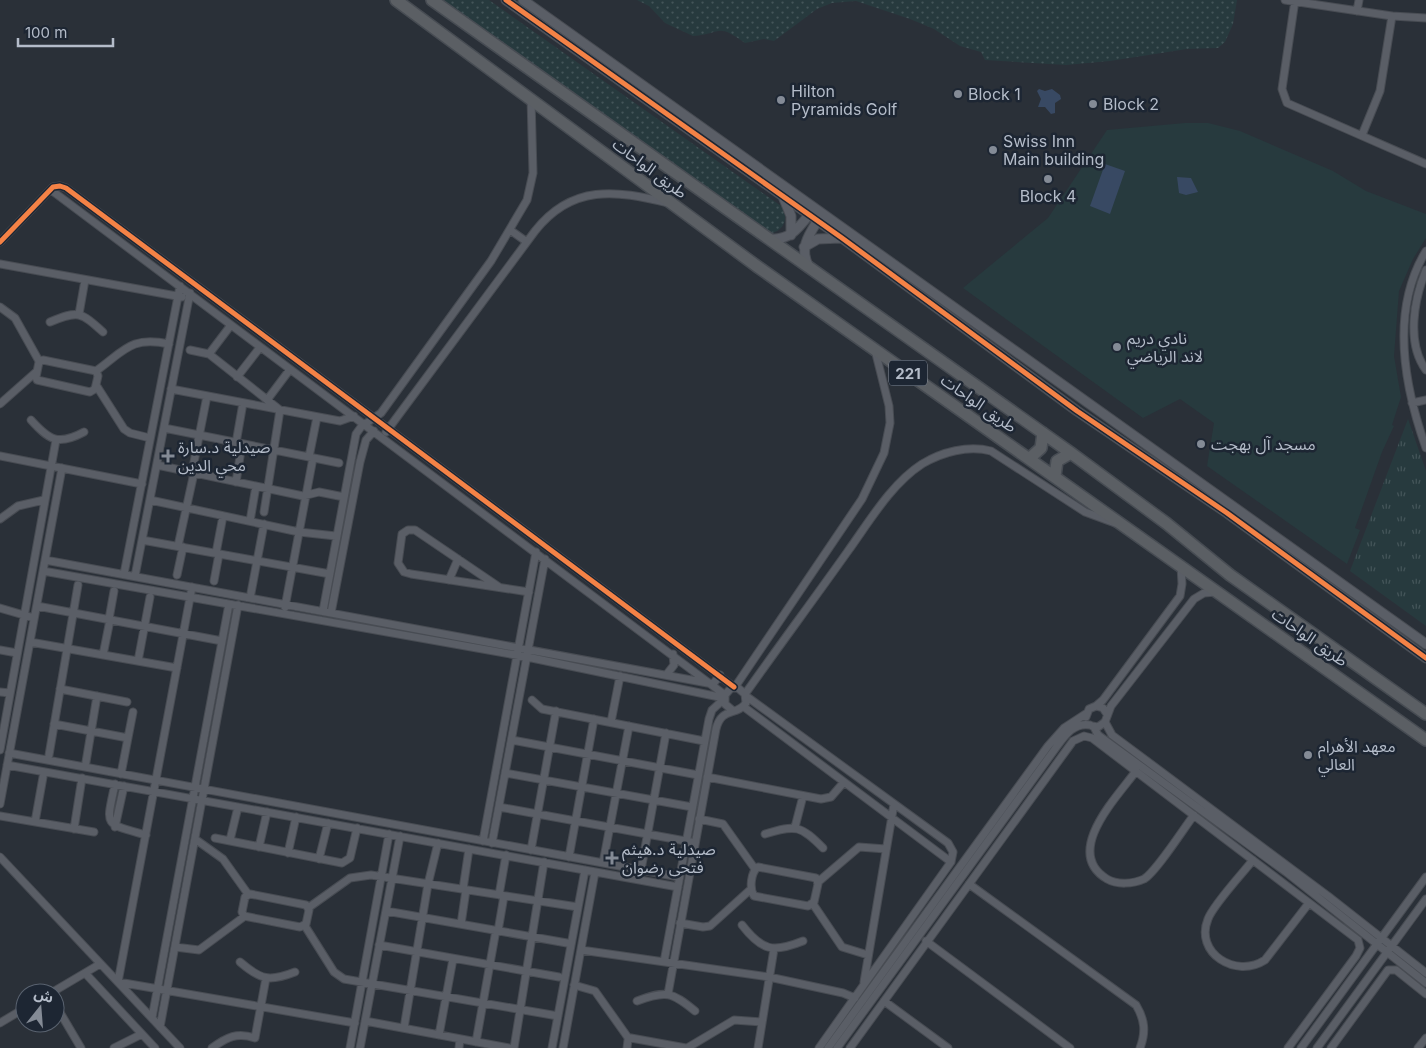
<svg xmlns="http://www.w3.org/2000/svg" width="1426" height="1048" font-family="Inter,'Noto Sans Arabic',sans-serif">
<defs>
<pattern id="grass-dots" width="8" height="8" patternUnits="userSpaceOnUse" patternTransform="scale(1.25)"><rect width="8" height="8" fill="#273a3e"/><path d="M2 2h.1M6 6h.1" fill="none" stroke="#445559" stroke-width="1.8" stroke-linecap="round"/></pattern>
<pattern id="park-tufts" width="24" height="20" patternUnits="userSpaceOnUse" patternTransform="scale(1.25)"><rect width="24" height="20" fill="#273a3e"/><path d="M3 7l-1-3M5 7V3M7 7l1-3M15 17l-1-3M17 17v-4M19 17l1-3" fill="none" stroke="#445559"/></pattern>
</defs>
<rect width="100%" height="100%" fill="#2a3038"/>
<!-- grass -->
<path fill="url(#grass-dots)" d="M437,0H489L784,208C788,223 782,233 766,234Z
M637,0H1237L1233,24L1225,42L1218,48L1187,49L1110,61L1066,65L985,60L981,52L960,46L934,29L910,19L856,1L832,3L817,9L774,41L764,39L745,43C715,22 723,34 693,36L665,23L649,6Z"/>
<!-- park -->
<path fill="url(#park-tufts)" d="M1408,419L1426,471V626L1350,571Z"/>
<!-- garden -->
<path fill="#273a3e" d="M1185,123H1208L1240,131L1333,171L1366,191L1426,214V238L1413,259L1399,291L1394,356L1401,397L1392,425L1394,426L1382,452L1355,528L1360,530L1347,564L1207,466L1214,423L1180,399L1143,418L963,288L1048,218L1107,130Z"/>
<!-- water -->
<path fill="#384963" d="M1039,89L1045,91L1052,89L1060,95L1061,99L1055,103V113L1051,114L1045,107H1038L1041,99L1037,91Z
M1105,164L1125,171L1110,214L1090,206Z
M1177,177L1191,178L1198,192L1186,195L1179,193Z"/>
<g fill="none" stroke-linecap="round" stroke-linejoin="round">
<defs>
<path id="minor" d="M1285,0L1392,16L1426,18
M1295,0L1282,89L1287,103L1426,164
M1357,11L1359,0
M1362,135L1380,91L1392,16
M51,190L725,695
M510,230L527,242
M0,242L53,187L60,186L66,188L734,687
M1426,251C1390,310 1404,386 1426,448
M0,264L182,297
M1426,270C1414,299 1406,343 1426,370
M0,307L15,318L39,361
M79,314L85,280
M50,322C78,310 81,312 103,332
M190,350L209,354L280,410L264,512
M209,354L231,325
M43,360L96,371L98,376L95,389L90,392L37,380L36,377L39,362Z
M96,371C125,350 131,336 169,344
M237,377L258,350
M96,385L124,429L130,433L150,438
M171,389L340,421L354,416
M267,400L288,372
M1412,403L1426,400
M0,404L36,372
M31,420C49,440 58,446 84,432
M164,428L339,463
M386,432L535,231C572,184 616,190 668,203
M236,443L243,403
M0,456L142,484
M309,457L317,417
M157,465L303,496L319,492L344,497
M192,472L207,396
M236,482L242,444
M150,500L299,532L336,536
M0,519L18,506L44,500
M250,521L256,486
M142,540L330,574
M178,546L194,473
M216,553L223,516
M45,560L713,684L720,675
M43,571L527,657L724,698
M124,574L180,286
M177,575L183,547
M135,576L190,293
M449,580L458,559
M214,581L219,554
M192,587L118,982L355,1023
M499,587L415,530H408L402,534L398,563L404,572L411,574L529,592
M251,593L264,524
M37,606L222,641
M285,607L313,458
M0,608L34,618
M323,611L356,434L361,427L381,413L491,261L527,200L533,173L531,98
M331,613L360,462L366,440L374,431
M109,619L114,591
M30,642L177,668
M0,650L17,653
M103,655L110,620
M138,661L150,597
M667,674L674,665L673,654
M735,687L862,499L884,453L890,423L889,406L875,350
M60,689L127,702
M0,692L10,693
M745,694C779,646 814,599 848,551C869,522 891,484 922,464C942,452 968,445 991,451L1085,512L1115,523
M746,696L948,843L953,852L951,862L819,1048
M532,700L542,709L704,741
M1096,706L1103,700L1180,596L1182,584L1181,566
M744,707L951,862
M1086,717L1089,709L1096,706L1103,708L1107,714
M611,722L620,676
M1105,722L1112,735L1328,896L1426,973
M54,724L128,738
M1092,726L1098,727L1105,722L1111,706L1194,599L1204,593L1216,592
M1094,727L1098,735L1286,872L1426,983
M512,740L698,775
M0,750L56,440
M9,753L679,877
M49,755L78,585
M86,762L97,696
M7,765L678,887
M1136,771C1118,796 1062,852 1107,879C1117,885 1133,884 1144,879C1156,872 1184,828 1194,815
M505,773L692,807
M121,774L133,712
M707,777L821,799L831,797L844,782
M115,784C106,827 103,823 146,835
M0,804L62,468
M499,807L691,842
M0,816L94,832
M699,819L723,824L755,869
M35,822L43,777
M115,827L124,786
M795,827L803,796
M74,829L82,778
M765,834C796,824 801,826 823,848
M215,838L342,863L350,858L357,828
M195,839L223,859L248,894
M230,840L238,807
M483,841L536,552
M492,843L545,559
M259,847L267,812
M531,850L556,711
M288,853L296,817
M0,857L180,1048
M569,857L594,719
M319,859L328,823
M1253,860C1242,874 1213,905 1208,919C1194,953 1236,979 1265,960L1309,903
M603,863L629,726
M758,867L816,878L818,884L814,902L808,906L754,896C749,888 751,872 758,867Z
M641,870L666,733
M818,882L859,847L886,849
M969,884L1136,1005C1145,1020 1146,1032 1140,1048
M463,889L469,849
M250,894L306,905L309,910L306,924L300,927L244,916L242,912L245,897Z
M499,895L506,855
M813,904L842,947L868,955
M308,908L350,878L371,875L578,907
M386,911L567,943
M680,923L703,927L710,926L751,889
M461,924L466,890
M742,925C762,951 773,953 803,941
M305,926L334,972L344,979L558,1016
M498,931L504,896
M926,941L1070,1048
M379,945L559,977
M175,947L199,950L245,916
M581,950L769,977L843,993L855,998
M240,962C261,980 269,982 295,972
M664,962L709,719L712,710L724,699
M85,973L155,1048
M864,982L894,804
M574,985L595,991L629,1039
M51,993L100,964
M668,994L716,729C722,706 736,717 746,703L745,694L738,688H731L725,695V704L732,710
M637,1001C666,990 672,992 695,1011
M884,1001L948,1048
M55,1004L81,1048
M152,1018L229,604
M365,1021L509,1048
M0,1023L25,1008
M160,1027L238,605
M404,1028L428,884L438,843
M439,1035L453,959
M476,1042L496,930
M114,1048L142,1034
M212,1048C227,1037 237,1032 255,1038L266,978
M350,1048L389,834
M360,1048L400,836
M459,1048L460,1039
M514,1048L544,862
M552,1048L585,870
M563,1048L595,872
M627,1048L628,1040L631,1038L686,1048
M687,1048L734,1020L762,1022
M758,1048L774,949
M828,1048L1048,746L1064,728L1087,713
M837,1048L1055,749C1064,737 1073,722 1090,725
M850,1048L1073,741L1084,736L1092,738L1358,940L1360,948L1356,956L1288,1048
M1301,1048L1426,877
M1317,1048L1426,899
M1331,1048L1388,970H1396L1426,994
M1418,1048L1426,1038"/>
<path id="tertiary" d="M506,0L842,238L1077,411L1227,513L1426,658
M523,0L1426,644
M784,199L791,216V235
M769,239C791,241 800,226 812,211
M804,247L818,239L841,238
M809,267C798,248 810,233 820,217"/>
<path id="trunk" d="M396,0L758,267L1426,740
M432,0L1071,453L1166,523L1230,575L1426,714
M1030,458L1041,448L1043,433
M1055,476L1057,461L1071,453"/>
</defs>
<!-- minor casing -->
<use href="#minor" stroke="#484c53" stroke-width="9"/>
<!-- tertiary casing -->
<use href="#tertiary" stroke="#484c53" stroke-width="11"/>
<!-- trunk casing -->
<use href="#trunk" stroke="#474c53" stroke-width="14"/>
<!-- minor -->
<use href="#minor" stroke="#5a5e66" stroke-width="7"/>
<!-- tertiary -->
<use href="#tertiary" stroke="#5a5e66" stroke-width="9"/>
<!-- trunk -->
<use href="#trunk" stroke="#5b5f64" stroke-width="11"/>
<defs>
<path id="cycleway" d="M506,0L842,238L1077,411L1227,513L1426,658
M0,242L53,187L60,186L66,188L734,687"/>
</defs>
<!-- cycleway casing -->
<use href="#cycleway" stroke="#1d2633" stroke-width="8"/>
<!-- cycleway -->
<use href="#cycleway" stroke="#f48246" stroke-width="5"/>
</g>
<!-- markers -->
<g fill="#848b96" stroke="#1d2633" stroke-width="2">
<circle cx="958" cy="94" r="5"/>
<circle cx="781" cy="100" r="5"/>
<circle cx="1093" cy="104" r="5"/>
<circle cx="993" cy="150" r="5"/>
<circle cx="1048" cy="179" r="5"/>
<circle cx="1117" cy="347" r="5"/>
<circle cx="1201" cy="444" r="5"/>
<path d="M165.5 448.5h5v5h5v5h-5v5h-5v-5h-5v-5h5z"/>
<circle cx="1308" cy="755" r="5"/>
<path d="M609.5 850.5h5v5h5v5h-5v5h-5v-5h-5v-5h5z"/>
</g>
<g text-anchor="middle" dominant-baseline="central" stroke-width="5" stroke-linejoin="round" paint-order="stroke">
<!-- shield labels -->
<rect fill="#1d2633" stroke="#878f9c" stroke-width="1" x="889" y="360.5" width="38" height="25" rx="4"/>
<g font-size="15" font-weight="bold" fill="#b4bcc9">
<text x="908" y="373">221</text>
</g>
<!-- poi labels -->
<g font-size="16" fill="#b4bcc9" stroke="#1d2633" text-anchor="start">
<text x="791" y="91">Hilton<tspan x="791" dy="18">Pyramids Golf</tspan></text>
<text x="968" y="94">Block 1</text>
<text x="1103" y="104">Block 2</text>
<text x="1003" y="141">Swiss Inn<tspan x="1003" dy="18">Main building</tspan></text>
<text x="1048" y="196" text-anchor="middle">Block 4</text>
<text x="1127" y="338">نادي دريم<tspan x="1127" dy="18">لاند الرياضي</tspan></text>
<text x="1211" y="444">مسجد آل بهجت</text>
<text x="178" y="447">صيدلية د.سارة<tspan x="178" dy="18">محي الدين</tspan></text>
<text x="1318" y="746">معهد الأهرام<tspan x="1318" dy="18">العالي</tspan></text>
<text x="622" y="849">صيدلية د.هيثم<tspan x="622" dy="18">فتحى رضوان</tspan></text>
</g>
<!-- street labels -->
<g font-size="16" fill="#b4bcc9" stroke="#1d2633">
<text transform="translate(650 168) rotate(37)">طريق الواحات</text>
<text transform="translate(979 403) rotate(35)">طريق الواحات</text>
<text transform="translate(1310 637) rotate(35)">طريق الواحات</text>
</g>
</g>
<!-- north arrow -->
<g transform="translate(40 1008) rotate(17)"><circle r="24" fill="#1d2633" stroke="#59626f"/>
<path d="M0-4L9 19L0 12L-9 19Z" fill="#848b96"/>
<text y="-8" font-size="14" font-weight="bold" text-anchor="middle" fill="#b4bcc9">ش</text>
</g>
<!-- scale -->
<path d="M18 38v8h95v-8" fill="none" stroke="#b4bcc9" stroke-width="2.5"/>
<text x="25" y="38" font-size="15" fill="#b4bcc9" stroke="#1d2633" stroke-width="4" paint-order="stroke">100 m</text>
</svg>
